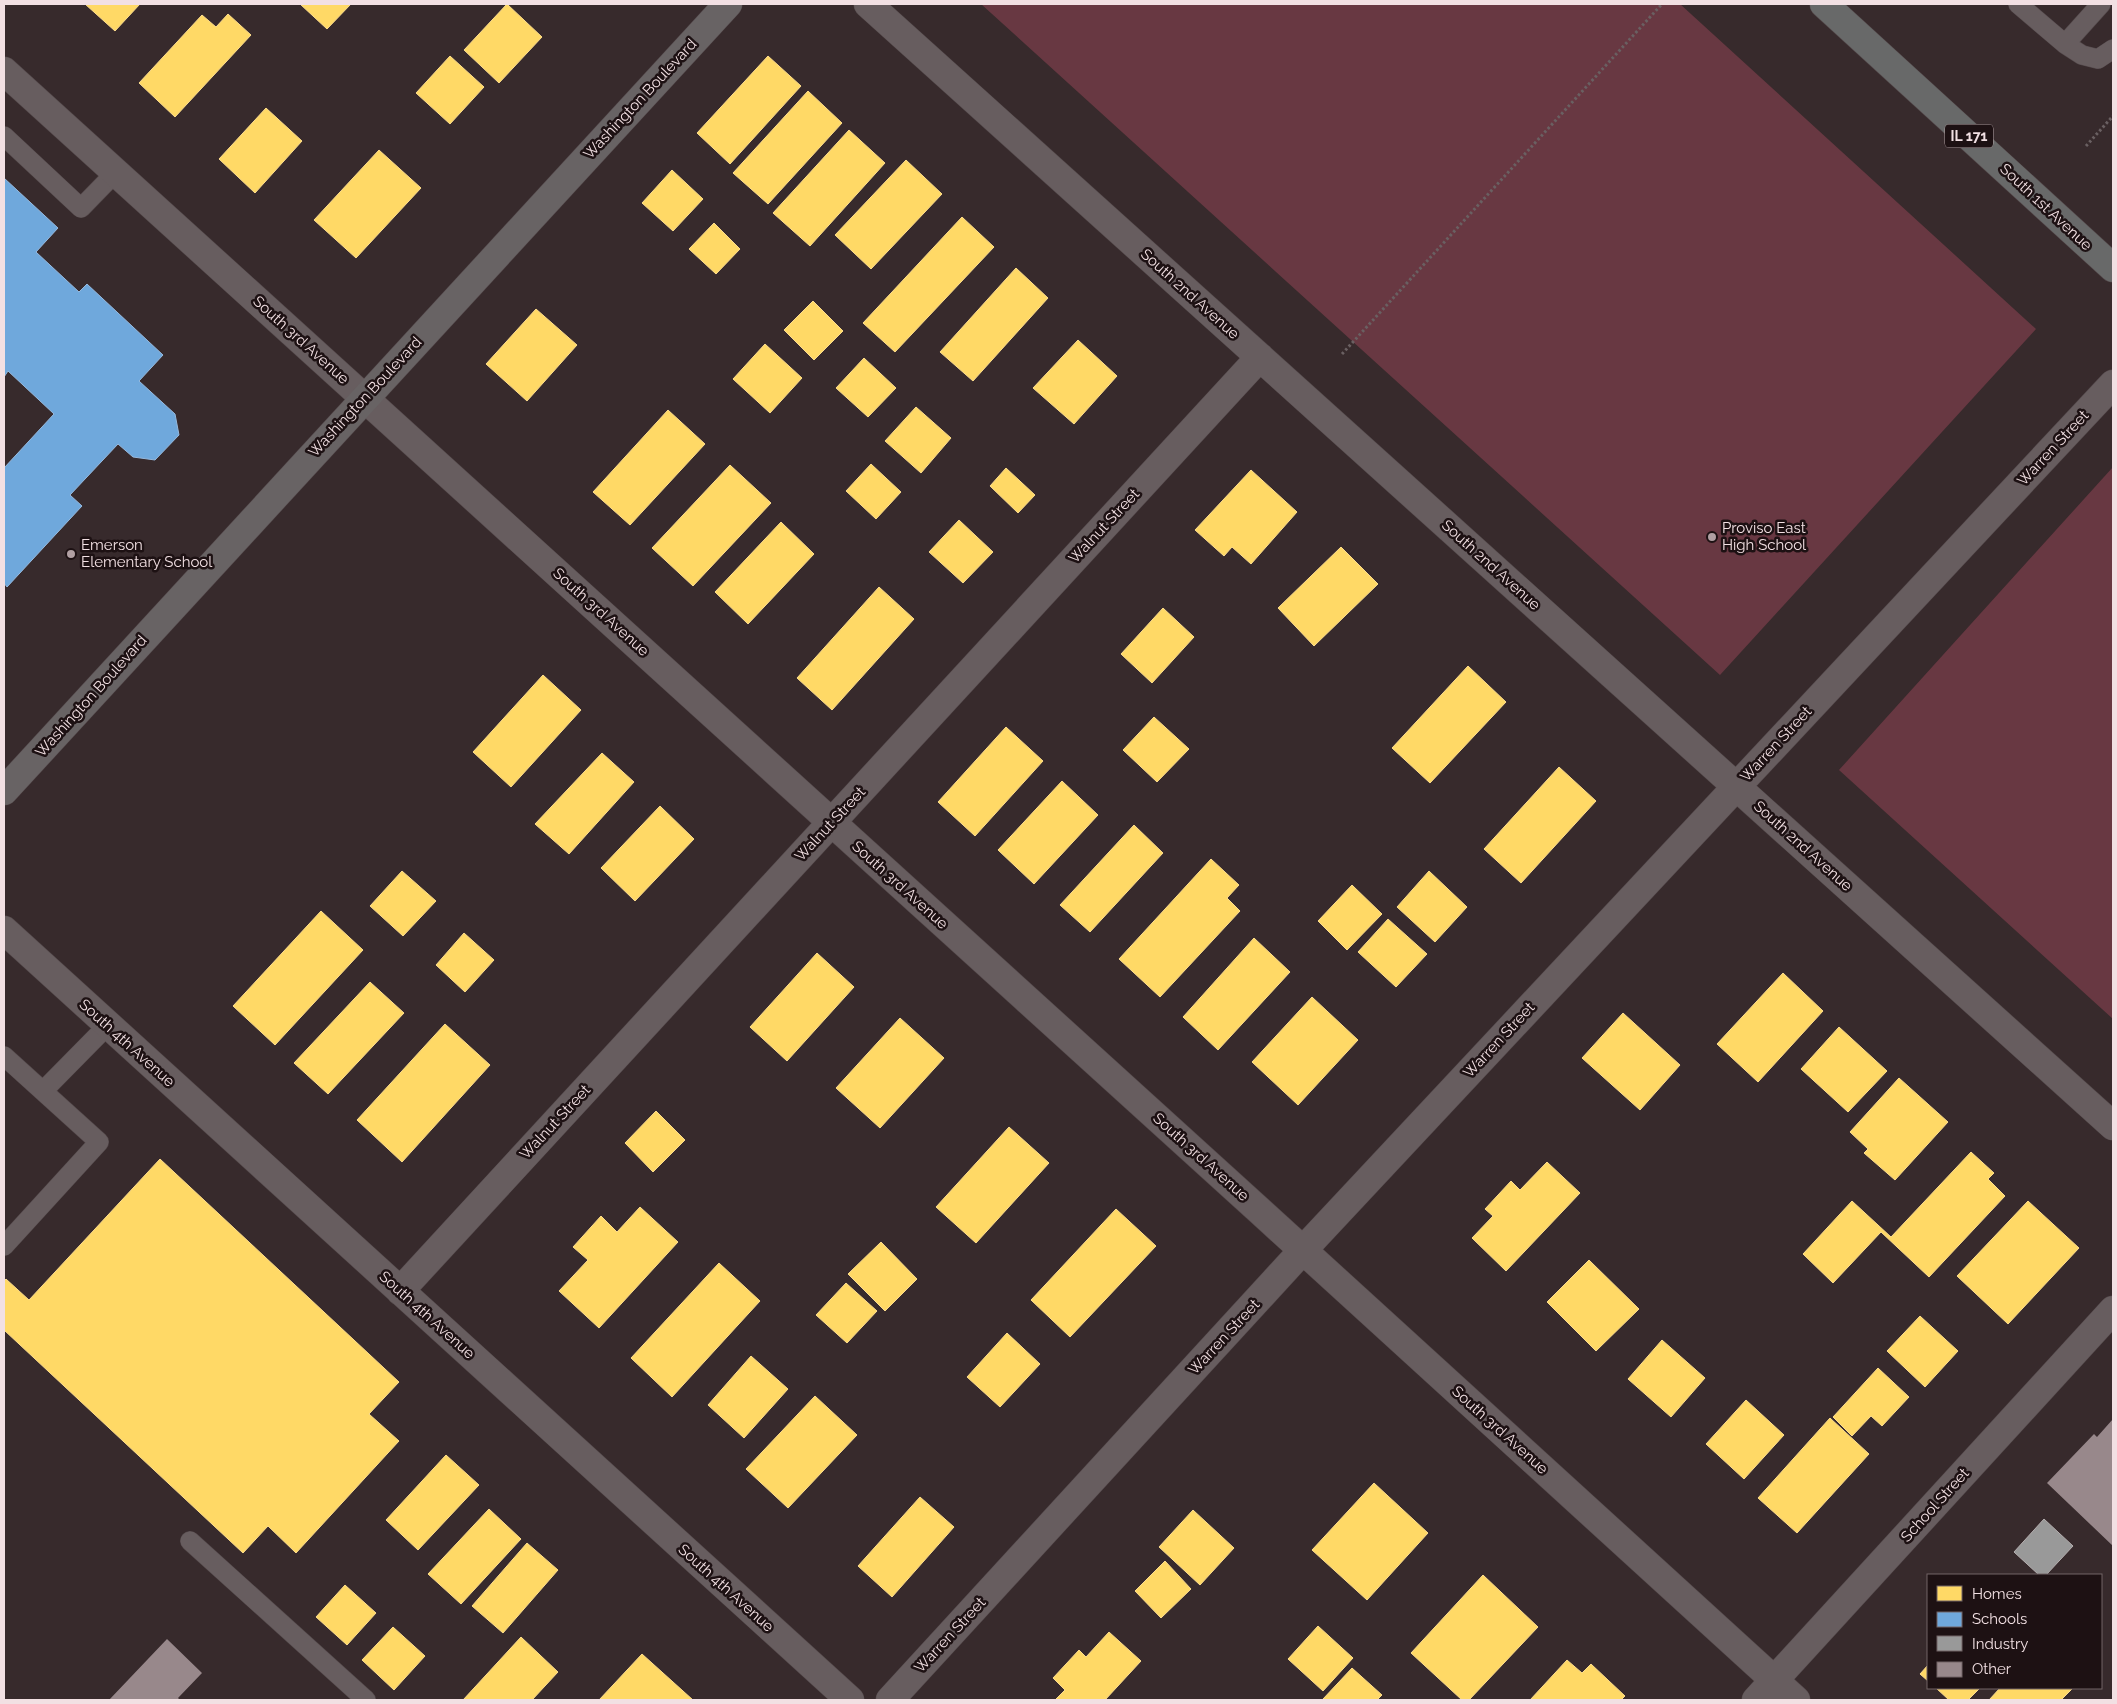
<svg xmlns="http://www.w3.org/2000/svg" width="2117" height="1704" font-family="Raleway,sans-serif">
<rect width="100%" height="100%" fill="#372a2c"/>
<!-- green -->
<path fill="#683842" d="M981,4H1680L2036,329L1720,675Z
M2113,467V1019L1839,770Z"/>
<!-- homes -->
<path fill="#ffd966" stroke="#fbdb8c" d="M85,4H140L115,31Z
M300,4H351L327,29Z
M507,4L542,37L499,83L464,50Z
M228,14L251,35L175,117L139,83L202,15L216,27Z
M450,56L484,87L450,124L416,93Z
M768,56L801,86L730,164L697,133Z
M808,91L842,123L768,204L733,173Z
M266,108L302,141L255,193L219,159Z
M849,130L885,163L810,246L773,213Z
M379,150L421,188L356,258L314,220Z
M906,160L942,194L871,269L835,235Z
M672,170L703,199L673,231L642,203Z
M962,217L994,247L895,352L863,323Z
M714,223L740,249L716,274L689,249Z
M1016,268L1048,298L973,381L940,352Z
M813,301L843,331L814,360L784,330Z
M536,309L577,345L527,401L486,364Z
M1078,340L1117,376L1074,424L1033,388Z
M765,344L802,378L770,413L733,379Z
M864,358L896,388L868,417L836,388Z
M916,407L951,438L921,473L885,441Z
M668,410L705,444L630,525L593,492Z
M871,464L901,492L876,519L846,491Z
M730,465L771,503L693,586L652,548Z
M1006,468L1035,495L1018,513L990,486Z
M1251,470L1297,512L1251,564L1232,547L1224,556L1195,530Z
M959,520L993,552L963,583L929,552Z
M781,522L814,554L748,624L715,592Z
M1341,547L1378,584L1314,646L1278,608Z
M879,587L914,619L832,710L797,678Z
M1163,608L1194,637L1152,683L1121,654Z
M1468,666L1506,702L1430,783L1392,748Z
M543,675L581,710L511,787L473,752Z
M1154,717L1189,749L1157,782L1123,750Z
M1006,727L1043,761L975,836L938,802Z
M602,753L634,782L569,854L535,824Z
M1559,767L1596,801L1521,883L1484,849Z
M1062,781L1098,815L1034,884L998,850Z
M660,806L694,839L635,901L601,868Z
M1134,825L1163,853L1090,932L1060,905Z
M1211,859L1239,885L1227,898L1240,911L1160,997L1119,959Z
M402,871L436,901L403,936L370,906Z
M1429,871L1467,907L1435,942L1397,907Z
M1352,885L1382,914L1347,950L1318,921Z
M321,911L363,950L275,1045L233,1006Z
M1388,919L1427,954L1396,987L1358,952Z
M464,933L494,960L465,992L436,965Z
M1254,938L1290,972L1218,1050L1183,1017Z
M817,953L854,987L787,1061L750,1027Z
M1783,973L1823,1011L1758,1082L1717,1044Z
M370,982L404,1013L328,1094L294,1063Z
M1312,997L1358,1040L1298,1105L1252,1062Z
M1623,1013L1680,1065L1640,1110L1582,1058Z
M900,1018L944,1058L880,1128L836,1088Z
M445,1024L490,1065L402,1162L357,1120Z
M1839,1027L1887,1071L1848,1112L1801,1069Z
M1899,1078L1948,1122L1895,1180L1864,1153L1868,1149L1850,1132Z
M656,1111L685,1140L653,1172L625,1143Z
M1009,1127L1049,1163L976,1243L936,1207Z
M1971,1152L1994,1173L1988,1179L2005,1196L1929,1277L1881,1232L1833,1283L1803,1254L1852,1201L1891,1237Z
M160,1159L399,1382L369,1414L399,1441L296,1553L268,1526L243,1553L4,1330V1281L6,1279L29,1300Z
M1547,1162L1580,1193L1506,1271L1472,1238L1493,1216L1485,1209L1511,1181L1520,1190Z
M2028,1201L2079,1248L2008,1324L1957,1276Z
M640,1207L678,1242L599,1328L559,1291L588,1260L573,1247L601,1216L617,1232Z
M1116,1209L1156,1246L1070,1337L1031,1300Z
M881,1242L917,1279L885,1311L848,1274Z
M1589,1260L1639,1309L1596,1351L1547,1302Z
M719,1263L760,1301L672,1397L631,1358Z
M846,1283L877,1311L847,1343L816,1315Z
M1920,1316L1958,1351L1925,1387L1887,1351Z
M1007,1333L1040,1364L1000,1407L967,1377Z
M1662,1340L1705,1378L1671,1417L1628,1379Z
M751,1356L788,1389L744,1438L708,1405Z
M1878,1368L1909,1397L1882,1426L1871,1416L1852,1436L1833,1417Z
M815,1396L857,1435L788,1508L746,1469Z
M1746,1400L1784,1435L1744,1479L1706,1444Z
M1830,1418L1869,1454L1797,1533L1758,1498Z
M446,1455L479,1485L418,1550L386,1520Z
M1374,1483L1428,1533L1367,1600L1312,1550Z
M920,1497L954,1527L892,1597L858,1566Z
M489,1509L521,1539L461,1604L428,1574Z
M1193,1510L1234,1548L1200,1585L1159,1547Z
M527,1543L558,1570L503,1633L472,1606Z
M1165,1561L1191,1589L1161,1618L1135,1591Z
M1483,1575L1538,1627L1469,1700H1462L1411,1653Z
M345,1585L376,1613L347,1645L316,1617Z
M1318,1626L1353,1658L1323,1691L1288,1659Z
M393,1627L425,1656L394,1690L362,1660Z
M1109,1632L1141,1661L1105,1700H1055L1065,1690L1053,1678L1079,1650L1086,1657Z
M521,1637L558,1672L532,1700H463Z
M642,1654L693,1700H599Z
M1567,1660L1582,1673L1591,1664L1625,1696L1621,1700H1530Z
M1928,1665V1681L1920,1674Z
M1352,1668L1382,1695L1377,1700H1325L1323,1699Z
M1936,1688H1980L1968,1700H1949Z
M2000,1688H2073L2061,1700H1989Z"/>
<!-- schools -->
<path fill="#6fa8dc" stroke="#96b9de" d="M4,178L58,228L36,252L79,292L87,284L163,355L139,381L175,414L179,435L155,460L133,457L118,444L70,495L82,506L7,587L4,583V468L54,414L8,371L4,377Z"/>
<!-- industry -->
<path fill="#999" stroke="#b4aeaf" d="M2044,1519L2073,1546L2046,1575H2039L2014,1552Z"/>
<!-- building -->
<path fill="#98888b" d="M2113,1419V1546L2047,1483L2094,1434L2097,1437Z
M167,1639L202,1673L178,1698L180,1700H109Z"/>
<g fill="none" stroke-linecap="round" stroke-linejoin="round">
<defs>
<path id="lane" d="M2018,4L2065,44L2082,55L2098,59L2113,49
M2065,44L2101,4
M4,136L81,208L116,172
M4,1056L99,1142L4,1246
M43,1091L108,1025
M190,1541L366,1700"/>
<path id="street" d="M868,4L2113,1126
M4,71L1261,1212L1796,1700
M4,930L850,1700
M400,1291L1260,357
M890,1700L1303,1250L2113,384
M1756,1700L2113,1310"/>
<path id="secondary" d="M4,791L728,4"/>
<path id="primary" d="M1824,4L2113,268"/>
</defs>
<!-- lane casing -->
<use href="#lane" stroke="#54494b" stroke-width="20"/>
<!-- street casing -->
<use href="#street" stroke="#54494b" stroke-width="29"/>
<!-- secondary casing -->
<use href="#secondary" stroke="#54494b" stroke-width="29"/>
<!-- primary casing -->
<use href="#primary" stroke="#54494b" stroke-width="29"/>
<!-- path -->
<path stroke="#6a6062" stroke-width="3" stroke-dasharray="2.5 2.5" stroke-linecap="butt" d="M2086,146L2113,116
M1342,354L1662,4"/>
<!-- lane -->
<use href="#lane" stroke="#675d5f" stroke-width="19"/>
<!-- street -->
<use href="#street" stroke="#675d5f" stroke-width="28"/>
<!-- secondary -->
<use href="#secondary" stroke="#686364" stroke-width="28"/>
<!-- primary -->
<use href="#primary" stroke="#686969" stroke-width="28"/>
</g>
<!-- markers -->
<g fill="#b1a0a3" stroke="#1d1113" stroke-width="2">
<circle cx="1712" cy="537" r="5"/>
<circle cx="71" cy="554" r="5"/>
</g>
<g text-anchor="middle" dominant-baseline="central" stroke-width="5" stroke-linejoin="round" paint-order="stroke">
<!-- shield labels -->
<rect fill="#1d1113" stroke="#b2a2a5" stroke-width="1" x="1945" y="124.5" width="48" height="23" rx="4"/>
<g font-size="14" font-weight="bold" fill="#f2e0e3">
<text x="1969" y="136">IL 171</text>
</g>
<!-- street labels -->
<g font-size="15" fill="#f2e0e3" stroke="#1d1113">
<text transform="translate(640 99) rotate(-47)">Washington Boulevard</text>
<text transform="translate(2046 207) rotate(43)">South 1st Avenue</text>
<text transform="translate(1190 294) rotate(42)">South 2nd Avenue</text>
<text transform="translate(301 340) rotate(42)">South 3rd Avenue</text>
<text transform="translate(365 397) rotate(-47)">Washington Boulevard</text>
<text transform="translate(2053 448) rotate(-47)">Warren Street</text>
<text transform="translate(1104 526) rotate(-47)">Walnut Street</text>
<text transform="translate(1491 565) rotate(42)">South 2nd Avenue</text>
<text transform="translate(601 612) rotate(42)">South 3rd Avenue</text>
<text transform="translate(91 696) rotate(-48)">Washington Boulevard</text>
<text transform="translate(1776 744) rotate(-47)">Warren Street</text>
<text transform="translate(830 824) rotate(-47)">Walnut Street</text>
<text transform="translate(1803 846) rotate(42)">South 2nd Avenue</text>
<text transform="translate(900 885) rotate(42)">South 3rd Avenue</text>
<text transform="translate(1499 1040) rotate(-47)">Warren Street</text>
<text transform="translate(127 1043) rotate(42)">South 4th Avenue</text>
<text transform="translate(555 1122) rotate(-47)">Walnut Street</text>
<text transform="translate(1201 1157) rotate(42)">South 3rd Avenue</text>
<text transform="translate(427 1315) rotate(42)">South 4th Avenue</text>
<text transform="translate(1224 1337) rotate(-47)">Warren Street</text>
<text transform="translate(1500 1430) rotate(42)">South 3rd Avenue</text>
<text transform="translate(1935 1505) rotate(-48)">School Street</text>
<text transform="translate(726 1588) rotate(42)">South 4th Avenue</text>
<text transform="translate(950 1635) rotate(-47)">Warren Street</text>
</g>
<!-- poi labels -->
<g font-size="15" fill="#f2e0e3" stroke="#1d1113" text-anchor="start">
<text x="1722" y="528">Proviso East<tspan x="1722" dy="17">High School</tspan></text>
<text x="81" y="545">Emerson<tspan x="81" dy="17">Elementary School</tspan></text>
</g>
</g>
<!-- border -->
<rect width="2117" height="1704" fill="none" stroke="#f2e0e3" stroke-width="10"/>
<!-- legend -->
<rect x="1927" y="1574" width="175" height="115" fill="#1d1113" stroke="#726466"/>
<rect x="1937" y="1586" width="25" height="15" fill="#ffd966" stroke="#726466"/>
<text x="1972" y="1599" font-size="15" fill="#f2e0e3">Homes</text>
<rect x="1937" y="1612" width="25" height="15" fill="#6fa8dc" stroke="#726466"/>
<text x="1972" y="1624" font-size="15" fill="#f2e0e3">Schools</text>
<rect x="1937" y="1636" width="25" height="15" fill="#999999" stroke="#726466"/>
<text x="1972" y="1649" font-size="15" fill="#f2e0e3">Industry</text>
<rect x="1937" y="1662" width="25" height="15" fill="#98888b" stroke="#726466"/>
<text x="1972" y="1674" font-size="15" fill="#f2e0e3">Other</text>
</svg>
